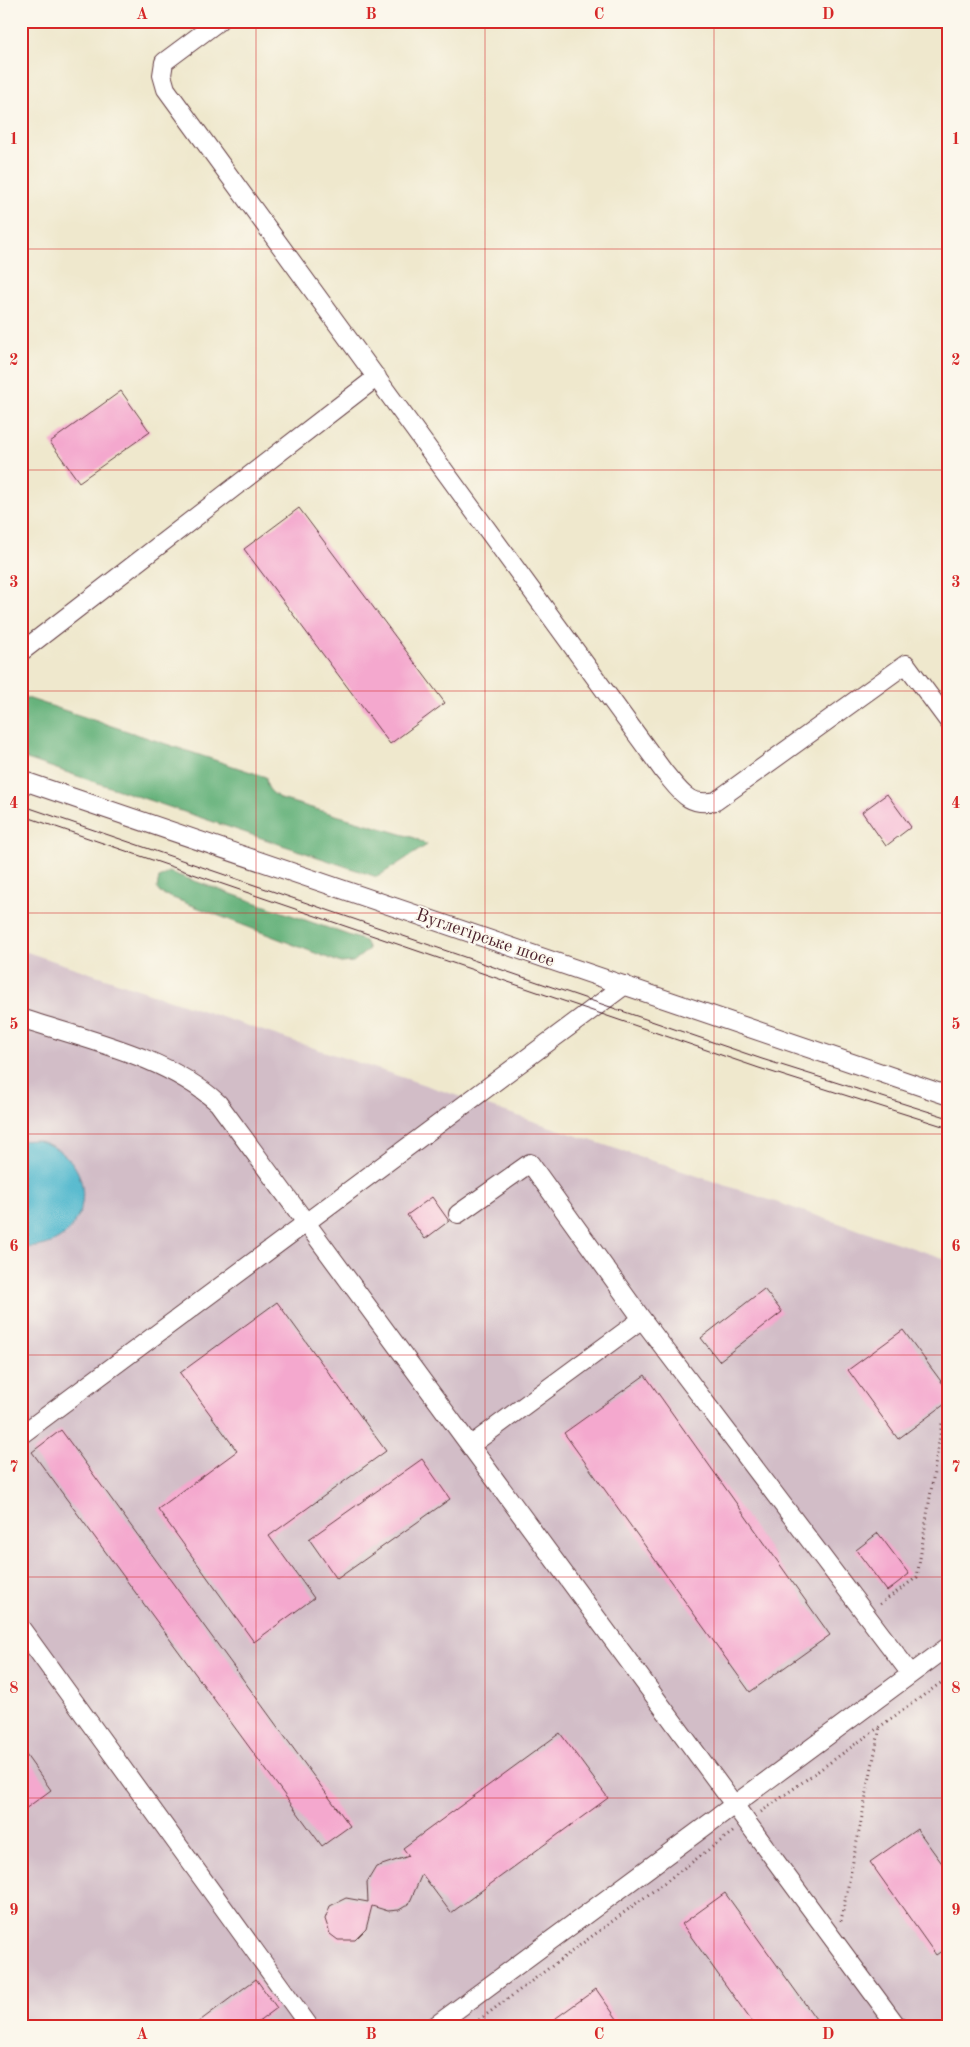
<svg xmlns="http://www.w3.org/2000/svg" width="970" height="2047" font-family="'Old Standard TT',serif">
<rect width="100%" height="100%" fill="#fbf7ec"/>
<filter id="ink" filterUnits="userSpaceOnUse"><feTurbulence type="fractalNoise" baseFrequency=".02" numOctaves="2"/><feDisplacementMap in="SourceGraphic" scale="10" xChannelSelector="R" yChannelSelector="G"/><feConvolveMatrix kernelMatrix="1 2 1 2 8 2 1 2 1" color-interpolation-filters="sRGB"/></filter>
<filter id="wash" filterUnits="userSpaceOnUse"><feTurbulence type="fractalNoise" baseFrequency=".0096" numOctaves="4" result="noise"/><feDisplacementMap in="SourceGraphic" scale="20" xChannelSelector="R" yChannelSelector="G"/><feGaussianBlur stdDeviation="1.12" result="paint"/><feColorMatrix in="noise" values="0 0 0 0 0 0 0 0 0 0 0 0 0 0 0 0 0 1.4 0 .05"/><feComposite in="paint" operator="in"/></filter>
<g filter="url(#wash)">
<rect width="100%" height="100%" fill="#efe8cd"/>
<!-- industrial -->
<path fill="#d2bdc7" d="M21,950L949,1260V2026H21Z"/>
<!-- forest -->
<path fill="#66b27c" stroke="#586854" d="M21,696L266,777C266,789 271,792 281,799L415,838L427,845L377,877L21,757Z
M169,872L365,941L369,949L353,962L341,963L160,893L157,888L159,878Z"/>
<!-- water -->
<path fill="#4fb7cd" stroke="#4c6b7c" d="M35,1140C109,1158 91,1254 21,1247V1141Z"/>
<g id="blocks">
<!-- building -->
<path fill="#f4a8ce" d="M121,391L150,432L79,482L50,442Z
M299,508L445,703L390,744L244,549Z
M887,794L911,827L886,846L862,812Z
M432,1197L449,1221L425,1239L407,1215Z
M764,1289L782,1312L719,1361L701,1338Z
M277,1302L386,1451L269,1536L314,1598L254,1642L158,1509L237,1451L180,1373Z
M903,1330L949,1392V1401L898,1439L848,1370Z
M645,1375L830,1635L750,1692L564,1433Z
M61,1430L350,1826L322,1846L32,1452Z
M422,1459L450,1499L337,1579L309,1539Z
M878,1533L909,1574L887,1591L856,1550Z
M560,1733L608,1798L451,1913L422,1874L409,1904L399,1910L388,1911L372,1906L366,1929L355,1940H338L330,1934L325,1919L330,1906L346,1898L368,1902L367,1882L376,1867L409,1856L403,1848Z
M21,1748L51,1790L21,1812Z
M917,1829L949,1873V1946L936,1955L870,1862Z
M725,1893L821,2026H755L682,1924Z
M256,1979L277,2008L253,2026H193Z
M596,1989L622,2026H545Z"/>
</g>
</g>
<g filter="url(#ink)">
<use href="#blocks" fill-opacity="0" stroke="#633d43" stroke-width="1"/>
<g fill="none" stroke-linecap="round" stroke-linejoin="round">
<defs>
<path id="minor" d="M219,21L164,62L162,75L166,89L664,772C681,792 688,807 716,801L906,664L949,722
M21,652L377,377
M21,780L949,1096
M21,1018C86,1040 167,1056 218,1103L897,2026
M458,1214L530,1163L642,1319L911,1674
M21,1435L625,985
M471,1445L642,1319
M21,1628L309,2026
M435,2026L949,1646"/>
</defs>
<!-- minor casing -->
<use href="#minor" stroke="#633d43" stroke-width="20"/>
<!-- path -->
<path stroke="#633d43" stroke-width="3" stroke-dasharray="1 4" stroke-linecap="butt" d="M880,1604L917,1577L942,1423L949,1418
M761,1812L949,1677
M841,1921L880,1727
M471,2026L734,1831"/>
<!-- minor -->
<use href="#minor" stroke="#fff" stroke-width="18"/>
<!-- tram -->
<path stroke="#4a1f2b" stroke-width="1" d="M21,805L762,1059L949,1118
M21,815L759,1068L949,1128"/>
</g>
</g>
<!-- grid -->
<path fill="none" stroke="#d62828" stroke-width="1" stroke-opacity="0.55" d="M256,21V2026M485,21V2026M714,21V2026M21,249H949M21,470H949M21,691H949M21,913H949M21,1134H949M21,1355H949M21,1577H949M21,1798H949"/>
<g text-anchor="middle" dominant-baseline="central" stroke-width="4" stroke-linejoin="round" paint-order="stroke">
<!-- street labels -->
<g font-size="18" fill="#4a1f2b" stroke="#fbf7ec">
<text transform="translate(485 938) rotate(19)">Вуглегірське шосе</text>
</g>
</g>
<!-- margin -->
<rect width="970" height="2047" fill="none" stroke="#fbf7ec" stroke-width="55"/>
<rect x="28" y="28" width="914" height="1992" fill="none" stroke="#d62828" stroke-width="2"/>
<g font-size="16" text-anchor="middle" font-weight="bold" fill="#d62828">
<text x="142" y="19">A</text>
<text x="371" y="19">B</text>
<text x="599" y="19">C</text>
<text x="828" y="19">D</text>
<text x="14" y="144">1</text>
<text x="956" y="144">1</text>
<text x="14" y="365">2</text>
<text x="956" y="365">2</text>
<text x="14" y="587">3</text>
<text x="956" y="587">3</text>
<text x="14" y="808">4</text>
<text x="956" y="808">4</text>
<text x="14" y="1029">5</text>
<text x="956" y="1029">5</text>
<text x="14" y="1251">6</text>
<text x="956" y="1251">6</text>
<text x="14" y="1472">7</text>
<text x="956" y="1472">7</text>
<text x="14" y="1693">8</text>
<text x="956" y="1693">8</text>
<text x="14" y="1915">9</text>
<text x="956" y="1915">9</text>
<text x="142" y="2039">A</text>
<text x="371" y="2039">B</text>
<text x="599" y="2039">C</text>
<text x="828" y="2039">D</text>
</g>
</svg>
